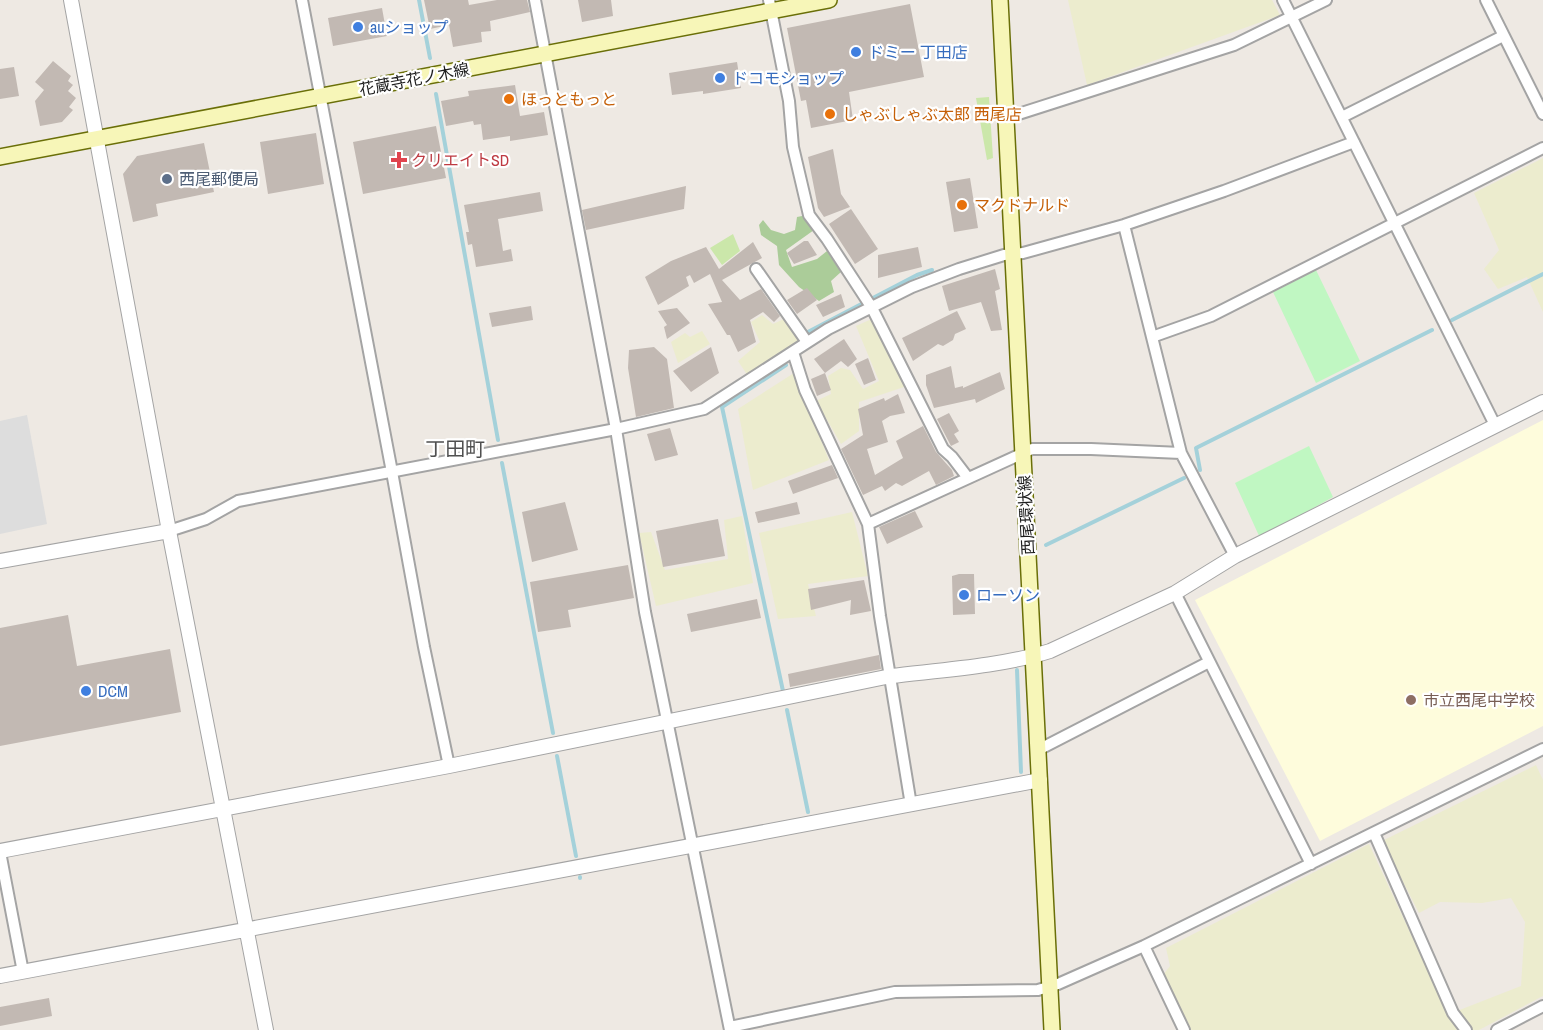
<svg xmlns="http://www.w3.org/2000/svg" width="1543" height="1030" font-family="'Archivo Narrow','Noto Sans JP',sans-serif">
<rect width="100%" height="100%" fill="#eee9e3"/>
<!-- education -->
<path fill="#fefcdc" d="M1543,420V726L1320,841L1195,600Z"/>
<!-- farmland -->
<path fill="#ececce" d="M1068,0H1272L1280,15L1087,85Z
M1543,158V312L1527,277L1498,289L1484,269L1499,250L1474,193Z
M762,315L773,324L784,319L801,342L748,376L738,361L760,342L751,322Z
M874,318L910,385L859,402V431L841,444L816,401L831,394L828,376L841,368L850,370L863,389L879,381L856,326Z
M702,331L710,344L678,363L671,342L685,333L690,337Z
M794,373L829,460L753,490L738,409Z
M852,512L868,576L808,584L816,616L778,619L759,533Z
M742,516L753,583L656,606L639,533L651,532L665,570L728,559L724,520Z
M1536,765L1543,780V996L1479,1030H1472L1457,1011L1521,986L1525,922L1511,898L1482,903L1440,902L1419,913L1382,841Z
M1369,844L1448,1014L1458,1030H1189L1163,975L1170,966L1166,948Z"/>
<!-- grass -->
<path fill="#cbe7aa" d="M989,97L993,158L987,160L976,98Z
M733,234L740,251L722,265L710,248Z"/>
<!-- forest -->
<path fill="#abcc99" d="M807,215L814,230L786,250L792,267L817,259L827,251L841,272L831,281L834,292L819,301L799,287L779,265L777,246L761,235L759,225L763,220L771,230L784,234L795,230L797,217Z"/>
<!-- park -->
<path fill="#c0f7c2" d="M1316,270L1360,361L1316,383L1273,292Z
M1309,446L1333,497L1260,538L1235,483Z"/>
<!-- parking -->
<path fill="#ddd" d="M27,415L47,524L0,534V421Z"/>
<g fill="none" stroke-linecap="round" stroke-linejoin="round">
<!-- stream -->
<path stroke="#a4d1da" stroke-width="4" d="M419,0L430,58
M436,94L498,440
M1452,320L1543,274
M804,334L917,275L932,270
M502,463L553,733
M1200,470L1196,448L1432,330
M1046,545L1184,478
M1017,670L1021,772
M783,691L722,407L786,365
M787,710L808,812
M557,756L576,856
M580,877V878"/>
</g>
<!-- building -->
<path fill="#c2b9b3" d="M424,0H468L469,5L497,0H527L530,12L490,21L491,31L481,32L482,42L453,47L449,25L430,29Z
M578,0H611L613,16L582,22Z
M910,4L924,77L849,92L853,120L811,128L806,100L801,101L787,28Z
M382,8L387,36L333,46L328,18Z
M53,61L71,76L68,81L73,85L68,91L76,98L69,107L73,110L62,122L40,126L35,101L44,90L35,82Z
M737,62L741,88L703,94V91L672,95L669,73Z
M14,67L19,96L0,99V69Z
M515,85L520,116L544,112L548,135L510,141V136L483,140L481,124L474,125L473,121L446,126L441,101L469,96L468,91Z
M436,126L446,178L363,194L353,142Z
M316,133L324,184L268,194L260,142Z
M204,143L214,192L156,204L158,216L133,222L123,174L137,156Z
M833,149L841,194L850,207L824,217L818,208L808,157Z
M970,178L978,228L954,232L946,182Z
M686,186L684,209L586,230L582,210Z
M540,192L543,211L498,219L503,251L511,249L513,261L476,267L472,244L468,245L466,232H469L464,205Z
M851,209L878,249L855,264L829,224Z
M804,241H808L817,255L794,264L787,253Z
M753,242L762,258L722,280L740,300L761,289L780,316L774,322L763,312L750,320L756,342L738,352L730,335H727L708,304L722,302L710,274L694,283L690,275L686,277L689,286L658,305L645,277L671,261L706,247L719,269Z
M918,247L922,267L878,278V255Z
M995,269L1000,289L995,291L1002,330L991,331L981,302L949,311L942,286Z
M807,288L817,300L797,314L787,300Z
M841,294L845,307L823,317L816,305Z
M531,306L533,320L492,327L489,313Z
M677,308L690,323L667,339L664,327L667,325L658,311Z
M957,311L966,329L955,334L953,340L943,346L938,344L913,361L902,338Z
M844,339L857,359L848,367L841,361L825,373L814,359Z
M654,347L667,359L674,408L636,417L628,368L629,350Z
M711,347L719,373L691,392L673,371Z
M868,358L876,380L864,385L855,364Z
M951,366L955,388L963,386V388L1000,372L1005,389L976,403L975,399L934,408L926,385V375Z
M825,373L831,390L817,396L811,379Z
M898,394L905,413L890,416L882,421L888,442L867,449L875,475L903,458L896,441L923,426L936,452L952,470L954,476L936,485L929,471L902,486L896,483L885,491L882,486L863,495L841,449L863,435L858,409L884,398L885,401Z
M949,413L959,431L954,434L959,442L951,446L937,419Z
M670,428L678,455L655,461L647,434Z
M832,465L838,478L793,494L788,481Z
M565,502L578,550L532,562L522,512Z
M797,502L800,514L758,523L755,512Z
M915,511L923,527L887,544L879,527Z
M718,519L725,556L663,567L656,531Z
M628,565L634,598L568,610L571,627L538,632L530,582Z
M959,574H974L975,614L953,615L952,576Z
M864,580L871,611L850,615L851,600L811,610L808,589Z
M757,599L761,618L691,632L687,614Z
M68,615L77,666L170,649L181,712L0,746V628Z
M879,655L881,669L790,687L788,674Z
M49,998L52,1016L0,1026V1007Z"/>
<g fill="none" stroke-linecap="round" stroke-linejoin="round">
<defs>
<path id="minor" d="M302,0L392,472L424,647L449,766
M535,0L616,429L645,612L730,1030
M769,0L789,101L793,147L809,215L827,239L872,308L943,449L952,457L968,478
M1283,0L1495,425
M1486,0L1543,114
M1342,117L1503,36
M1006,118L1234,45L1326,0
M1124,225L1181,453L1235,556
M756,269L807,342
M1152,337L1211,316L1543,148
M793,352L805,390L868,524L880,616L911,805
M868,524L1032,449H1091L1181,453
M169,531L206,519L238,501L616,429L704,409L828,329L912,287L959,269L1004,255L1023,253L1124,225L1224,191L1354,142
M1175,593L1311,864
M1038,750L1209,662
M1374,833L1453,1013L1466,1030
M0,852L23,972
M1144,946L1184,1030
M730,1027L895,992L1038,990L1058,984L1144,946L1543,749
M1497,1030L1543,1006"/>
<path id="tertiary" d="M71,0L169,531L266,1030
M0,561L169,531
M0,851L449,766L891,676C941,670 1003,666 1050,651L1175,593L1235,556L1543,402
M0,976L1040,780"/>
<path id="secondary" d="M1000,0L1052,1030
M0,157L829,0"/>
</defs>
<!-- minor casing -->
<use href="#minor" stroke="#a4a4a4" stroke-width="14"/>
<!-- tertiary casing -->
<use href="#tertiary" stroke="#a4a4a4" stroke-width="16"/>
<!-- secondary casing -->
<use href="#secondary" stroke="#6a6f08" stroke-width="18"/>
<!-- minor -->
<use href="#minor" stroke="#fff" stroke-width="10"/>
<!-- tertiary -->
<use href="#tertiary" stroke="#fff" stroke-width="14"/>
<!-- secondary -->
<use href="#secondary" stroke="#f7f6b8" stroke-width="15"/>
</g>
<!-- markers -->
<g fill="#3f7fe0" stroke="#fff" stroke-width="2">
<circle cx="358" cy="27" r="6"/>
<circle cx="856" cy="52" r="6"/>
<circle cx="720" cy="78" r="6"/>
<circle cx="964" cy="595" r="6"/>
<circle cx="86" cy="691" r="6"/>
</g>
<g fill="#e8710a" stroke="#fff" stroke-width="2">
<circle cx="509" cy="99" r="6"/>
<circle cx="830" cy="114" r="6"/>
<circle cx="962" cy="205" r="6"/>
</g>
<path fill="#e0444e" stroke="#fff" stroke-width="2" d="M396 151h6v6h6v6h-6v6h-6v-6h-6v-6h6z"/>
<circle fill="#5c6f8a" stroke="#fff" stroke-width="2" cx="167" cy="179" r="6"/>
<circle fill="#8d6e63" stroke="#fff" stroke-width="2" cx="1411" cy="700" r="6"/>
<g text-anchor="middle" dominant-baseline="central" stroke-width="4.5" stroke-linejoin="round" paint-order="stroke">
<!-- shop labels -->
<g font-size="16" fill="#366cbe" stroke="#fff" text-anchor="start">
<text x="370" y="27">auショップ</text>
<text x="868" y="52">ドミー 丁田店</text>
<text x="732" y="78">ドコモショップ</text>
<text x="976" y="595">ローソン</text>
<text x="98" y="691">DCM</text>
</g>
<!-- street labels -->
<g font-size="16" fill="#1d1d1d" stroke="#fff">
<text transform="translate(414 79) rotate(-11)">花蔵寺花ノ木線</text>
<text transform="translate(1026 515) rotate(-93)">西尾環状線</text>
</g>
<!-- food labels -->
<g font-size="16" fill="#c56008" stroke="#fff" text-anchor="start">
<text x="521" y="99">ほっともっと</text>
<text x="842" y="114">しゃぶしゃぶ太郎 西尾店</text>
<text x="974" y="205">マクドナルド</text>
</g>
<!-- health labels -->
<g font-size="16" fill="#be3a42" stroke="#fff" text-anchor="start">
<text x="411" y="160">クリエイトSD</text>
</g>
<!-- service labels -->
<g font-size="16" fill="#4e5e75" stroke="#fff" text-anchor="start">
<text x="179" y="179">西尾郵便局</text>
</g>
<!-- education labels -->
<g font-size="16" fill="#785e54" stroke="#fff" text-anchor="start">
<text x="1423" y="700">市立西尾中学校</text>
</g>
<!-- quarter labels -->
<g font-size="20" fill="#505050" stroke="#fff">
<text x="455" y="448">丁田町</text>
</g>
</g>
</svg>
